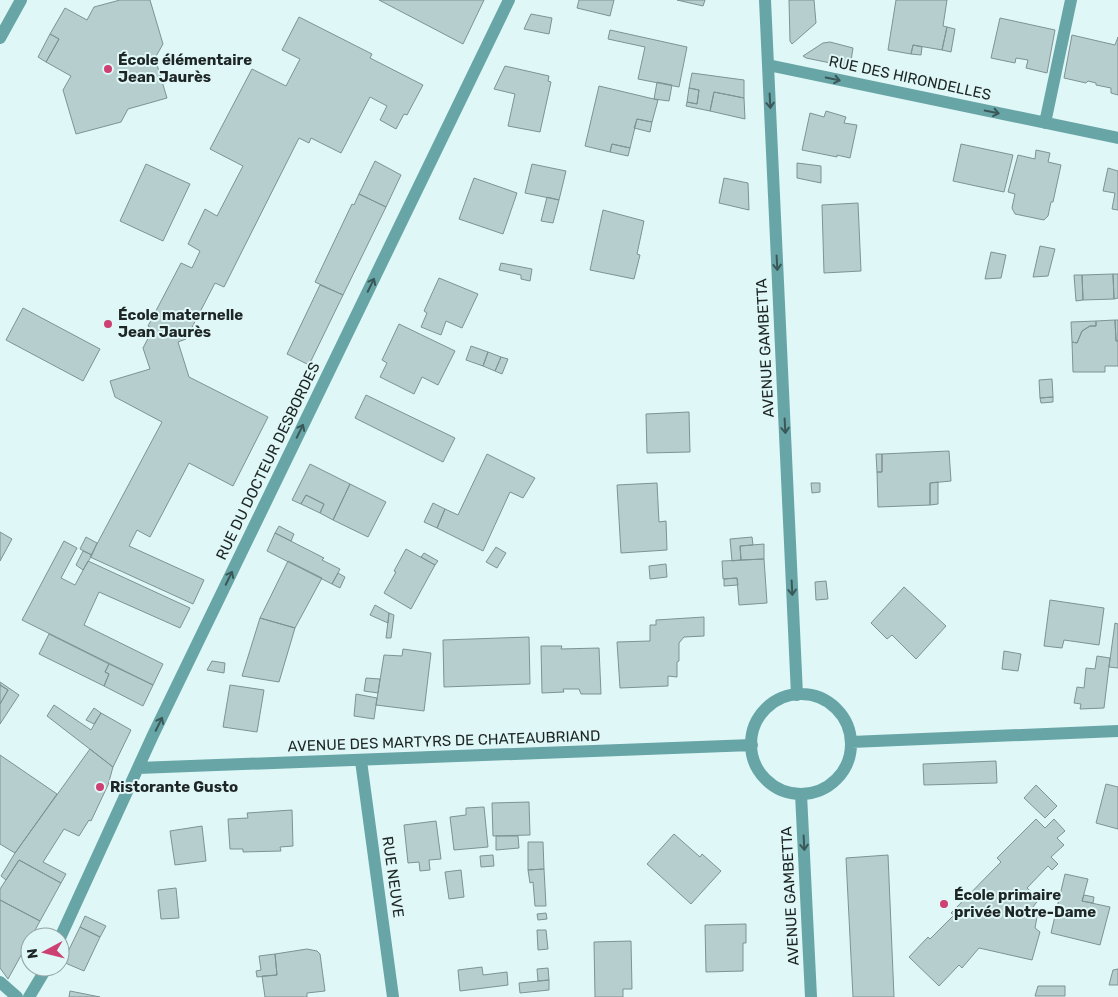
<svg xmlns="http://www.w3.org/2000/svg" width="1118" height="997" font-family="Rubik,sans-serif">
<rect width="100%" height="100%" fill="#e0f7f7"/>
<!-- building -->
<path fill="#b7cece" stroke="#7e9393" d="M120,0H150L163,44L155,58L167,98L128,109L121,122L76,134L63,90L71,76L46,62L59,39L50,34L65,8L87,20L94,7Z
M379,0H484L463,44Z
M579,0H614L610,16L577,8Z
M677,0H705L703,6Z
M789,0H814L816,23L792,44L790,41Z
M896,0H947L943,26L947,27L942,50L913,45L911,54L888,50Z
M531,14L552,18L549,34L524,29Z
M299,17L372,54L370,58L423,85L407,115L404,114L396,129L380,120L387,106L370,97L341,153L311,138L309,143L299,138L224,287L215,283L186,339L178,342L189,377L268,417L233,486L189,463L150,537L137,530L129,546L204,580L193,604L90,557L162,422L115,397L110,381L150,369L143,348L153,329L148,326L181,263L192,268L200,251L188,244L205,209L217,216L243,166L210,149L252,69L286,86L300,59L282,50Z
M1000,18L1055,30L1047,73L1026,68L1028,60L1016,58L1015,63L991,58Z
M947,27L955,29L951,52L942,50Z
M610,30L687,47L679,87L638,79L645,47L608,39Z
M50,34L59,39L46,62L38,57Z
M1072,35L1115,45L1118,37V95L1111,93V88L1096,85V83L1088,81L1086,83L1064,78Z
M830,42L853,48L850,67L806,58L803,56L823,43Z
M913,45L922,47L921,55L911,54Z
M505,66L549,76L548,81L551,82L540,132L508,126L515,94L494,89Z
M692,73L744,80V98L714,92L710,111L686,106L687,102L697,104L699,90L689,88Z
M657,82L672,85L669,101L654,99Z
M599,86L658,100L652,122L637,119L630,148L612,144L610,152L585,146Z
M689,88L699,90L697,104L687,102Z
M714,92L744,98L745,119L710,111Z
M826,111L846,117L844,123L857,125L850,158L837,155V157L802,150L810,113L824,117Z
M637,119L652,122L650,132L634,128Z
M612,144L630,148L628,156L610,152Z
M961,144L1013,155L1004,192L953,181Z
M1036,150L1050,153L1048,162L1061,165L1053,202H1051L1048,216L1044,220L1015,214L1012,208L1015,194L1008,192L1018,155L1035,159Z
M375,161L401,175L386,207L359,194Z
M797,163L821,166V183L797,178Z
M146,164L190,184L163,241L120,221Z
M532,164L566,171L559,200L525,193Z
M1108,168L1118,171V210L1112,209L1115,193L1103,191Z
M474,178L517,193L503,234L459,219Z
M724,178L748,183L749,210L719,203Z
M359,194L386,207L343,295L315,282L352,204L354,205Z
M547,197L559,200L553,223L541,221Z
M858,203L861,271L824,273L822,205Z
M603,210L644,221L637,254L640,255L634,279L590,270Z
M1040,246L1055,249L1048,276L1033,277Z
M991,252L1006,255L1001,278L985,279Z
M501,263L532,269L530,281L521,279V275L499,270Z
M1113,274L1114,299L1083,300L1082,275Z
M1113,274H1118V298L1114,299Z
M1074,275H1082L1083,300L1076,301Z
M439,278L478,294L462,328L446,321L441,335L421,327L427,313L424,311Z
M320,285L343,295L309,365L287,354Z
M23,308L100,349L83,381L6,340Z
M1115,320L1116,341H1118V366H1105V372H1073L1072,342L1077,343L1082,331L1090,326H1096V321Z
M1115,320H1118V341H1116Z
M1096,321V326H1090L1082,331L1077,343L1072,342L1071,322Z
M399,324L455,351L438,385L422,377L414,394L380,377L387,363L382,360Z
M471,346L488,352L483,366L466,360Z
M488,352L501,357L495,371L483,366Z
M501,357L508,359L502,374L495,371Z
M1052,379L1053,397L1040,398L1039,380Z
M366,395L455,438L443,462L355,418Z
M1053,397V402L1041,403L1040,398Z
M689,412L690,452L647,453L646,414Z
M949,451L951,481L930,483V505L878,507L877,472H882V454Z
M487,454L535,478L523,498L510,492L483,551L437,528L445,509L458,515Z
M876,454H882V472H877Z
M310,464L350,484L333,520L320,513L324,504L306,495L301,504L292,500Z
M938,482V504L930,505V483Z
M657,483L659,522L666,521L667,550L621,553L617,485Z
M811,483H820V492L812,493Z
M350,484L386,502L368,537L333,520Z
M306,495L324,504L320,513L301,504Z
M433,503L445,509L437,528L424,522Z
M279,526L294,534L291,541L275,533Z
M0,532L12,539L0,561Z
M275,533L324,558L322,560L340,569L332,584L267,551Z
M86,537L97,543L92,555L80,549Z
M752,537L753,545L740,546L741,560L732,561L730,539Z
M64,541L77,548L61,578L75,585L88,561L190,608L180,628L99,592L84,625L163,664L153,685L22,620Z
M764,544V559L741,560L740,546Z
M496,547L506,553L497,568L486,562Z
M406,549L435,565L411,609L384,593L396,572L394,571Z
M83,551L92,555L83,570L76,565Z
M424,553L438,561L435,565L421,557Z
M764,559L767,603L739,605L737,578L723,579L722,561Z
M288,561L322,578L295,628L260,618Z
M666,564L667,577L650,579L649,566Z
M338,573L345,577L340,588L332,584Z
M737,578L738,585L724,586V579Z
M826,581L828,599L816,600L815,582Z
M904,587L946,626L916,659L892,635L887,639L871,623Z
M1050,600L1104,608L1099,645L1064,640L1062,648L1044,646Z
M375,605L389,613L388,623L370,615Z
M389,613L394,615L391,638H386Z
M704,617V636L684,637L679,643V661L677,662V677L668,676V686L620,688L617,642L650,641V625H656V620Z
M260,618L295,628L279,682L242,676Z
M1115,623L1118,624V668L1109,667Z
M49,634L109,664L105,672L109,674L104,686L39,654Z
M529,637L530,684L444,687L443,640Z
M541,646H562L561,649L599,648L601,694H581L579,689H563L564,692L542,693Z
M403,649L431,653L424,711L376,705L384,655L402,656Z
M1004,651L1021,654L1018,671L1002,669Z
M1097,656L1110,658L1104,708L1080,709L1081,704L1074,703L1077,687L1084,688L1086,668L1095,669Z
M212,661L225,663L224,673L207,670Z
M109,664L153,685L143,706L104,686L109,674L105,672Z
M366,678L380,679L378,693L364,691Z
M0,682L19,695L0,724V704L8,690L0,685Z
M0,685L8,690L0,704Z
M230,685L264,690L257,732L223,727Z
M356,694L377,698L374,719L354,716Z
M54,705L91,730L101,713L131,730L113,767L47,716Z
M94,708L101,713L94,724L86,720Z
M90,749L113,767L108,785L91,821L89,820L79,836L64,829L43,862L66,874L61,883L19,860L6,880L1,876L15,853Z
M0,755L57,794L15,853L0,844Z
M996,761L997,783L924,785L923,764Z
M1106,784L1118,787V829L1096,823Z
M1036,785L1057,806L1045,818L1024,798Z
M529,802L530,835L493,836L492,803Z
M484,807L488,847L454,850L450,817L466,815V808Z
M292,810L293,846L280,847L281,851L243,852V849H230L228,819L248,818L247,813Z
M1036,819L1045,828L1054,819L1065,831L1057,838L1064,845L1051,857L1058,864L1052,870L1048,866L1027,888L1039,899L1033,907L1038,911L1035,928L1040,932L1032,960L979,948L962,968L959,965L939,986L909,957L928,937L930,939L954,915L951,913L1001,862L997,858Z
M436,821L441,859L429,860L430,870L420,871L419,862L408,863L404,825Z
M202,826L206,861L175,865L170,831Z
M674,834L700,857L702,854L721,871L691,904L647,864Z
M496,836H518L519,848L496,850Z
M528,842H543L544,869L528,870Z
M493,855L494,866L481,867L480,856Z
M888,855L894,997H853L846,858Z
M19,860L61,883L40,921L0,900V889Z
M544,869L546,906H535L533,882L530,883L528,870Z
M461,870L464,897L449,899L445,872Z
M1065,874L1088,879L1082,901L1110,907L1100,945L1051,933Z
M176,888L179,918L161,919L158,890Z
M1084,895L1094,897L1093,903L1082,901Z
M0,900L40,921L8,979L0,968Z
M546,913L547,919L538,920L537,914Z
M85,916L106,926L100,937L80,927Z
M746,924V943H743V971L706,972L705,925Z
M80,927L100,937L84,971L63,962Z
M537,930H546L548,949L538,950Z
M631,941L632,989H623V997H595L594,942Z
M307,949L317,951L320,954L325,991L307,993V997H265L262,976L277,975L275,954Z
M275,954L277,975L257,977L256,971L261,970L259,956Z
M482,967L483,975L507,972L508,985L460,991L458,970Z
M548,968L549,980L538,981L537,969Z
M1118,969V985H1109L1113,970Z
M549,980V990L520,993L519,983Z
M1038,986H1065V996H1035Z
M70,991L100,997H69Z"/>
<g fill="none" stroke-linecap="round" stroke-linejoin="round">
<!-- minor -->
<path stroke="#68a5a6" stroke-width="12" d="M765,0L797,695
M0,38L21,0
M768,65L1118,138
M1045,123L1071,0
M751 744a50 50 0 1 1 100 0a50 50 0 1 1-100 0Z
M851,742L1118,731
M361,761L393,997
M138,768L752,745
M801,794L811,997
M60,938L153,735L509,0
M0,982L17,997
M29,997L47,967"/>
</g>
<!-- one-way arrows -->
<defs><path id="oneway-shaft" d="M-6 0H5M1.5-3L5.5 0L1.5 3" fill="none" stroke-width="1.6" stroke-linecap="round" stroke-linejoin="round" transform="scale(1.25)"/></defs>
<g stroke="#3b5859">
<use href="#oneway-shaft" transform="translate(833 79) rotate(12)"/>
<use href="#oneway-shaft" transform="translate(770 101) rotate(87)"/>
<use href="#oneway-shaft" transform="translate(992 112) rotate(12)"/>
<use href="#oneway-shaft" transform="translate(777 263) rotate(87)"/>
<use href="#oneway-shaft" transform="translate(371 285) rotate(-64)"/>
<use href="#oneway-shaft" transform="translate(785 426) rotate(87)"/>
<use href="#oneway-shaft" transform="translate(300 431) rotate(-64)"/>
<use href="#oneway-shaft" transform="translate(229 578) rotate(-64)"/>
<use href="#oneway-shaft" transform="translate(792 588) rotate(87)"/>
<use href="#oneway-shaft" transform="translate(159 724) rotate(-64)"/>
<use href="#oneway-shaft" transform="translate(804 843) rotate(87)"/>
</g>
<!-- markers -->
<g fill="#cc4072" stroke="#e0f7f7" stroke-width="2">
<circle cx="108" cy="69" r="5"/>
<circle cx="108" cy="324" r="5"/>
<circle cx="100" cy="787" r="5"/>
<circle cx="944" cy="904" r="5"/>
</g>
<g text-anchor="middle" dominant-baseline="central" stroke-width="4" stroke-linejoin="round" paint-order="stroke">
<!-- poi labels -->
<g font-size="15" font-weight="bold" fill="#1d2525" stroke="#e0f7f7" text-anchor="start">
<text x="118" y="60">École élémentaire<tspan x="118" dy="17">Jean Jaurès</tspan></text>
<text x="118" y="315">École maternelle<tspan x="118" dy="17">Jean Jaurès</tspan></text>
<text x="110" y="787">Ristorante Gusto</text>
<text x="954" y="895">École primaire<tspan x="954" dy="17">privée Notre-Dame</tspan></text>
</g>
<!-- street labels -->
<g font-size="15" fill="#1d2525" stroke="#e0f7f7">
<text transform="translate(910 78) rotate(12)">RUE DES HIRONDELLES</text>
<text transform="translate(765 348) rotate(-93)">AVENUE GAMBETTA</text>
<text transform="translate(268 461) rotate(-64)">RUE DU DOCTEUR DESBORDES</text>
<text transform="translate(444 741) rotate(-2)">AVENUE DES MARTYRS DE CHATEAUBRIAND</text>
<text transform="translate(393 877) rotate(82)">RUE NEUVE</text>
<text transform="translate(790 896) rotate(-93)">AVENUE GAMBETTA</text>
</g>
</g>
<!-- north arrow -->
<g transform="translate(45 952) rotate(263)"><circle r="24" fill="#e0f7f7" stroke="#92a3a3"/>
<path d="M0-4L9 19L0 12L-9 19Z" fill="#cc4072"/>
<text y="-8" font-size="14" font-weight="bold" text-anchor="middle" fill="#1d2525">N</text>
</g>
</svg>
